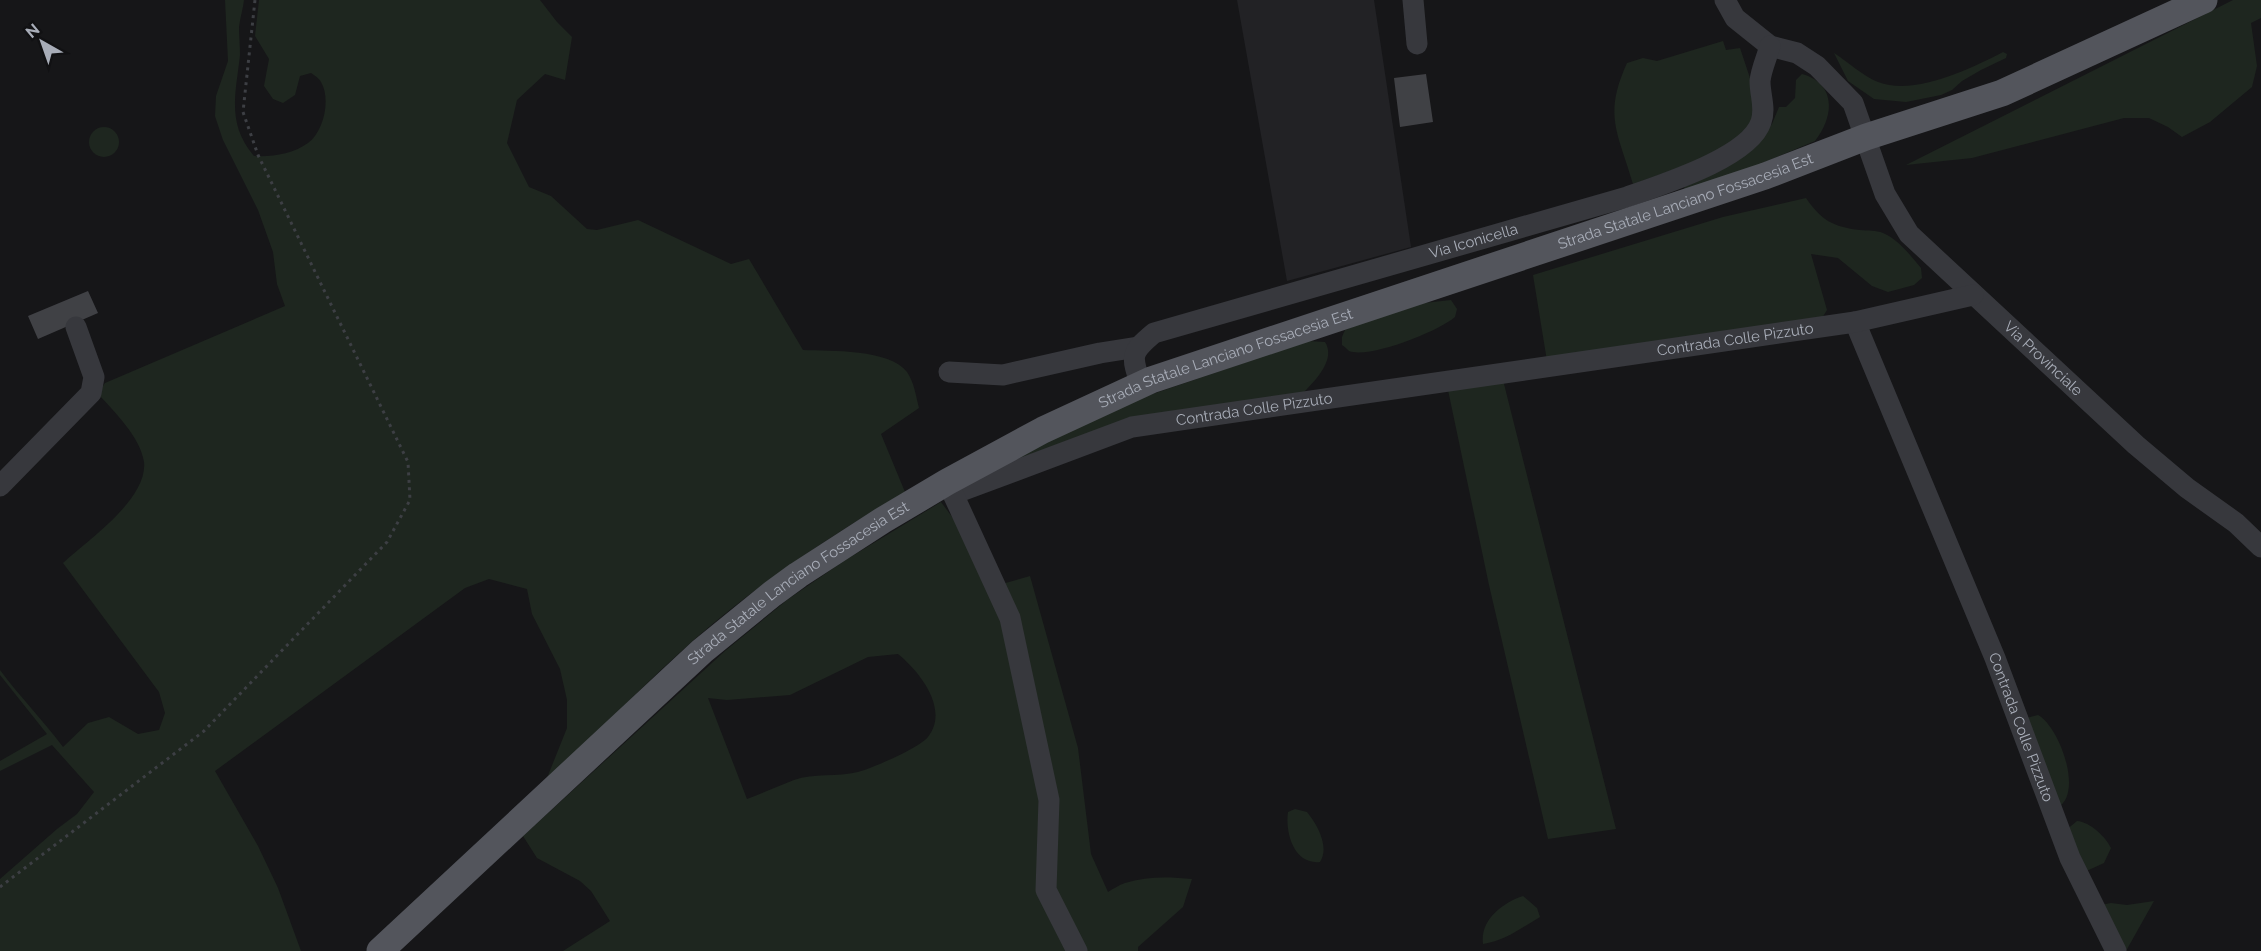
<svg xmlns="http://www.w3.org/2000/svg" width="2261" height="951" font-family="Raleway,sans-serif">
<rect width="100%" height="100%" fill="#161618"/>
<!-- built -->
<path fill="#222225" d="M1237,0H1374L1411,247L1287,281Z"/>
<!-- green -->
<path fill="#1e261f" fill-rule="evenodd" d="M225,0H244C243,9 240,18 239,27C239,37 240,46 240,55C236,93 226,123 254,156C272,157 293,154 308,143C324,131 331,99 321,82C319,78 314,75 311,73L300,76L295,95L283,103L273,99L264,86L269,59L255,36L259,0H540L557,22L572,37L565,80L545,74L517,100L507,143L529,187L551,196L587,229L597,230L638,220L731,264L749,259L803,350C830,351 890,349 907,372C914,382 916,396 919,408L881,434L905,492C832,535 760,582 696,638C644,684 595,735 545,783L567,728V700L560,669L532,614L527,589L489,579L465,588L215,771L258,846L278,888L301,951H0V879L57,829L77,814L94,792L52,745L0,771V761L47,734L0,675V670C20,697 43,720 63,747L88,723L109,717L138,734L159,730L165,713L159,692L63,563C88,540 148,499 144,462C141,438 114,411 98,394L105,383L285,306L277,284L273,252L258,210L223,140L215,116L216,96L228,61Z
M2233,0H2261V18L2251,23L2257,66L2252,87L2210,122L2182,137L2168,127L2149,118H2124L1972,158L1906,165Z
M1723,41L1726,50L1740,48L1756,96L1755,121L1718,154L1633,184C1618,132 1603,116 1627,63L1643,58L1657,61Z
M2003,52L2007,54L2006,58L1981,70L1962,81L1952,90L1941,95L1906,102L1874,99L1848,81L1834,53C1848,62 1863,76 1878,82C1915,96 1970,69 2003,52Z
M1802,74C1837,84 1834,117 1815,141L1681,197L1685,186L1759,142L1772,124L1779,107H1786L1795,98L1796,80Z
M89 142a15 15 0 1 1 30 0a15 15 0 1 1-30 0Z
M1806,198C1821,220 1833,227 1860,230C1868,231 1876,230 1883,233C1899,240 1910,255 1921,268L1922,278L1914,285L1888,292L1872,286L1838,258L1811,254L1827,310L1822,318L1547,361L1533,275L1723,217Z
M1451,300L1457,309L1455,317C1439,331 1370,359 1349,351C1347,349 1345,347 1342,345V337L1345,330L1354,326L1424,303Z
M1308,341L1325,342C1336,359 1316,380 1304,392L1018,466L1011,456L1100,412Z
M1503,380L1616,829L1548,839L1489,585L1448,390Z
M941,502L1002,584L1030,576L1078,748L1091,854L1108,892C1113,889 1119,885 1125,883C1147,876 1170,877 1192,879L1183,907L1138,947V951H563L610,921L591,891L580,881L537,858L523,836L725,651L787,600L844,561ZM898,654C919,671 950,709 928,737C919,748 873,768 858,772C837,777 814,773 794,780C778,786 763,793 747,799L708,698L727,700L790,695L868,657Z
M2038,715C2060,727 2084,795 2057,808L2023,719Z
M1295,809L1307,812C1317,824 1330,847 1320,862C1294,865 1285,833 1288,812Z
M2077,821C2090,822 2106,837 2111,848L2104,863L2082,873L2065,831Z
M1523,896L1537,908L1540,917C1521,928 1505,941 1483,944C1480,920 1502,903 1523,896Z
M2154,901L2126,951L2096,906L2111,903L2127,905Z"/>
<!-- building -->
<path fill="#404145" d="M1426,74L1433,122L1400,127L1394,78Z
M88,291L98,313L38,339L28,316Z"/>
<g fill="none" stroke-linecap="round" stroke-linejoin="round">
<!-- path -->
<path stroke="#3d3f44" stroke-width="3" stroke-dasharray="3 4.5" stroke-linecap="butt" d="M0,887L204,731L387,542L410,500L408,462L258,155L243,112L255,0"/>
<!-- minor -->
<g stroke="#37383d" stroke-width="21">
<path d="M1413,0L1417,44"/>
<path id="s1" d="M1725,0L1735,18L1770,46L1797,53L1817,66L1853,103L1885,194L1909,234L2136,445L2187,488L2236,523L2261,547"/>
<path id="s2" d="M1855,322L1995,658L2070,858L2116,951"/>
<path d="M949,372L1003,375L1100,353L1138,347"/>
<path id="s3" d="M1141,385C1131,356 1130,353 1154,333L1627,197C1660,185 1749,158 1761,122C1766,108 1760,96 1760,81C1761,70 1767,57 1770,46"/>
<path id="s4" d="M947,482L953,494L1132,427L1855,322L1973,295"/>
<path d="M0,486L91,393L94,377L76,327"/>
<path d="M953,494L1010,618L1049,800L1046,890L1077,951"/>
</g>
<!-- major -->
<path stroke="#53555c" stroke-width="27" id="s5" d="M380,951L702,651L772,594L798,575L883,520L947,482L1043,430L1151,380L1765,176L1866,137L2002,93L2204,0"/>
</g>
<g text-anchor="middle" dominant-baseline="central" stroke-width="4.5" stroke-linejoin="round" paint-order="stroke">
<!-- street labels -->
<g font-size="15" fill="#a8adb8" stroke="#111113">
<text stroke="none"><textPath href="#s5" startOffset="1530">Strada Statale Lanciano Fossacesia Est</textPath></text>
<text stroke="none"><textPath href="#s3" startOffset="393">Via Iconicella</textPath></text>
<text stroke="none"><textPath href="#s4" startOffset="814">Contrada Colle Pizzuto</textPath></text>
<text stroke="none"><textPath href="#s5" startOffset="1044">Strada Statale Lanciano Fossacesia Est</textPath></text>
<text stroke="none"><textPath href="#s1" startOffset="495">Via Provinciale</textPath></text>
<text stroke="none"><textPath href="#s4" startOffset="328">Contrada Colle Pizzuto</textPath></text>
<text stroke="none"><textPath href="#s5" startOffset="558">Strada Statale Lanciano Fossacesia Est</textPath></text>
<text stroke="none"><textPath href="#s2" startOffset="438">Contrada Colle Pizzuto</textPath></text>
</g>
</g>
<!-- north arrow -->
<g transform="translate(42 42) rotate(320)" stroke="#111113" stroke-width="4.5" paint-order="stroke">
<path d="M0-4.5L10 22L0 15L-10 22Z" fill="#a8adb8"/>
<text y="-9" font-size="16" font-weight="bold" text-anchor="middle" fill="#a8adb8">N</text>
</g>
</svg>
